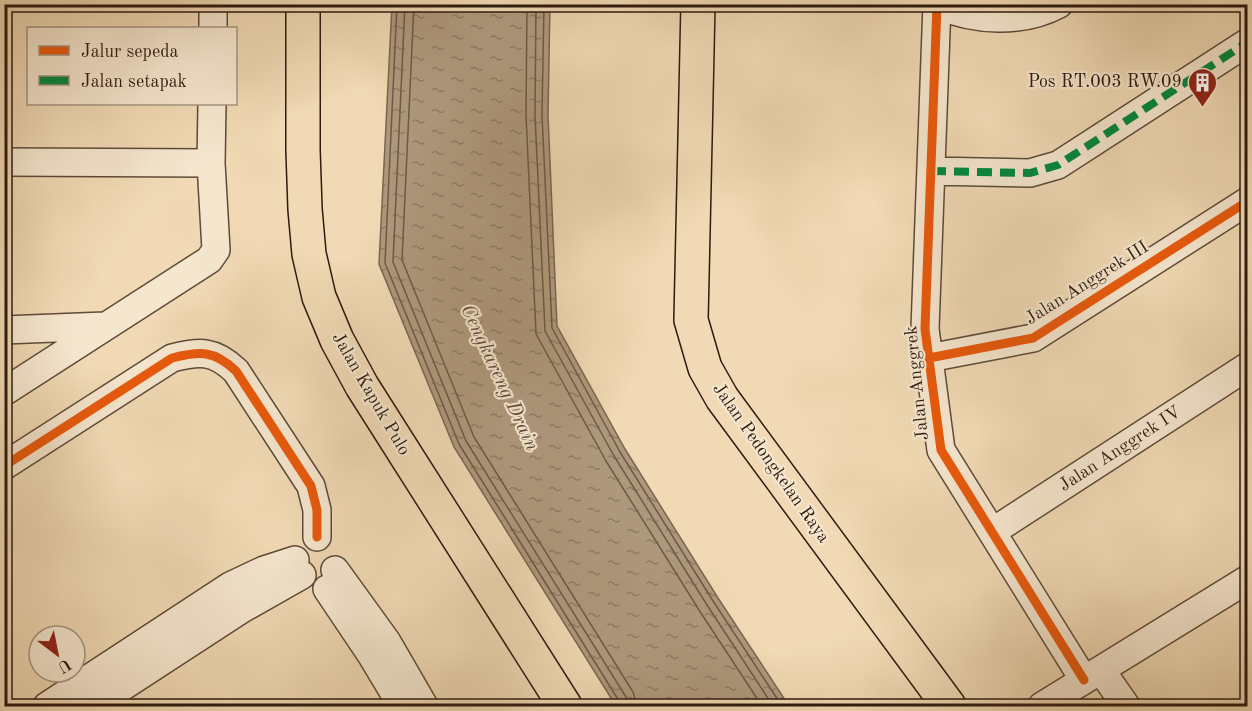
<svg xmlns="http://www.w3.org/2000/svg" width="1252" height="711" font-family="'Old Standard TT',serif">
<defs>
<pattern id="water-ripples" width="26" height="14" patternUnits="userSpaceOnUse" patternTransform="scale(1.5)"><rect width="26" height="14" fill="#ae987c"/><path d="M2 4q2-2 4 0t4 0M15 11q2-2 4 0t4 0" fill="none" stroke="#8e7b64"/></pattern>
</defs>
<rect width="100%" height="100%" fill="#f0d9b4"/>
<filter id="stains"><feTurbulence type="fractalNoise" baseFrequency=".00333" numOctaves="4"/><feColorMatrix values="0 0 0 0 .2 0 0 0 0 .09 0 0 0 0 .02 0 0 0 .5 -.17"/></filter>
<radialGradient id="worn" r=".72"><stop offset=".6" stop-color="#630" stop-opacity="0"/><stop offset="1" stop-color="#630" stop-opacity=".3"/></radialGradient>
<!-- water -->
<path fill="url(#water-ripples)" stroke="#7b6650" stroke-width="1.5" d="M392,5H550L548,115L557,326L625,449L718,598L789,706H616L454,447L379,264Z"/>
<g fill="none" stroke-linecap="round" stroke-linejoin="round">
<!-- shore -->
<path stroke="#6e5946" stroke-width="1.5" d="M397,4L385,263L459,444L619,701L620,706
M405,4L393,262L466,441L626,697L628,706
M414,4L402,260L474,437L633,692L637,706
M527,4L526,115L536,334L606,461L699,610L762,706
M536,4L535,115L545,331L614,456L707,605L773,706
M544,4L542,115L552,328L620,452L713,601L782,706"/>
<defs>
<path id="minor" d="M937,4L925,329L941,450L1084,680
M937,5C975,21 1022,24 1059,4
M213,28V4
M4,162L211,163
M931,171L1030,173L1058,165L1248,42
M4,330L105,326
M929,358L1033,338L1248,201
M4,392L209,260L216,250L211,163L212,104
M4,466L172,358C200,351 214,350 236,371L311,486L317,510V537
M992,532L1248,366
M335,570L387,642L424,706
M327,589L372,656L402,706
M1101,670L1126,706
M47,706L230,586L264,570L295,560
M93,706L242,609L302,575
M1042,706L1248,579"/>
<path id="major" d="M303,4V150L305,209L309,254L319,297L337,340L362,386L565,706
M698,4L691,320L705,368L722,398L949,706"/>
</defs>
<!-- minor casing -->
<use href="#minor" stroke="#5e4a38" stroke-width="30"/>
<!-- major casing -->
<use href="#major" stroke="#2e1a0f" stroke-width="36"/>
<!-- minor -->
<use href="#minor" stroke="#f5e6ce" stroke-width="27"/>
<!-- major -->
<use href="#major" stroke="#f0d9b4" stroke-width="33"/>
<!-- quiet -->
<path stroke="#00873e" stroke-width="8" stroke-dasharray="15 8" stroke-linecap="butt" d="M931,171L1030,173L1058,165L1248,42"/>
<defs>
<path id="cycleway" d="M937,4L925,329L941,450L1084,680
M929,358L1033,338L1248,201
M4,466L172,358C200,351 214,350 236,371L311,486L317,510V537"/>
</defs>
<!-- cycleway casing -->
<use href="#cycleway" stroke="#f5e6ce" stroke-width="13"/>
<!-- cycleway -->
<use href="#cycleway" stroke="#e8590c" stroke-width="9"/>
</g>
<!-- icons -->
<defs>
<symbol id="building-pin" viewBox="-11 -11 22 30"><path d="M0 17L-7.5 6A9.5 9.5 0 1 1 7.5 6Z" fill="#8f2418" stroke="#f5e6ce"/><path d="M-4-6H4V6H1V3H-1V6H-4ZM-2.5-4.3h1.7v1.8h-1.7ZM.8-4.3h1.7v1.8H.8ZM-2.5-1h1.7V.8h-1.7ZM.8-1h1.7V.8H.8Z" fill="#fff"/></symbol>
</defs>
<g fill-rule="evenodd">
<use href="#building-pin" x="1186" y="66" width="33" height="45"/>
</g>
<g text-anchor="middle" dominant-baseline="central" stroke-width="4.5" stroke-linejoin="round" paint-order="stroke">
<!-- poi labels -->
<g font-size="18" fill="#2e1a0f" stroke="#f5e6ce" text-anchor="end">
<text x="1182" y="82">Pos RT.003 RW.09</text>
</g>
<!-- street labels -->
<g font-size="18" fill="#2e1a0f" stroke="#f5e6ce">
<text transform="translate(1087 283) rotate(-32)">Jalan Anggrek III</text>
<text transform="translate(917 383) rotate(-96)">Jalan Anggrek</text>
<text transform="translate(371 394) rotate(60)">Jalan Kapuk Pulo</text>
<text transform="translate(1120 449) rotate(-33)">Jalan Anggrek IV</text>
<text transform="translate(771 463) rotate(55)">Jalan Pedongkelan Raya</text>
</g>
<!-- water labels -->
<g font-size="20" font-style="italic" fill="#614c3b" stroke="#f5e6ce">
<text transform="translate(499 378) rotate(65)">Cengkareng Drain</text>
</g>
</g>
<!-- margin -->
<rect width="1252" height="711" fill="none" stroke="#f0d9b4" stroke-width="24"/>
<rect x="6" y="6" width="1240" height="699" fill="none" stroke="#2e1a0f" stroke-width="3"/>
<rect x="12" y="12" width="1228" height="687" fill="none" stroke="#2e1a0f" stroke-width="1.5"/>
<!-- legend -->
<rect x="27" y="27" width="210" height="78" fill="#f5e6ce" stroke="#a59482" stroke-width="1.5"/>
<rect x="39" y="46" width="30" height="9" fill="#e8590c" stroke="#a59482" stroke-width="1.5"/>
<text x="81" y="57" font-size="18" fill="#2e1a0f">Jalur sepeda</text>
<rect x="39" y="76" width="30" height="9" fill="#00873e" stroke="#a59482" stroke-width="1.5"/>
<text x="81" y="87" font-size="18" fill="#2e1a0f">Jalan setapak</text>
<!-- north arrow -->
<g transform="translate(57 654) rotate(148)"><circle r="28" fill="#f5e6ce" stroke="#a59482" stroke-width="1.5"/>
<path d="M0-4.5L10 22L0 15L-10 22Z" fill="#8f2418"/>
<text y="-9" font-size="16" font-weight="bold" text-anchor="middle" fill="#2e1a0f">U</text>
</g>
<rect width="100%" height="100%" filter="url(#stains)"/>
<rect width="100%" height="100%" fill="url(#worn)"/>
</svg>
